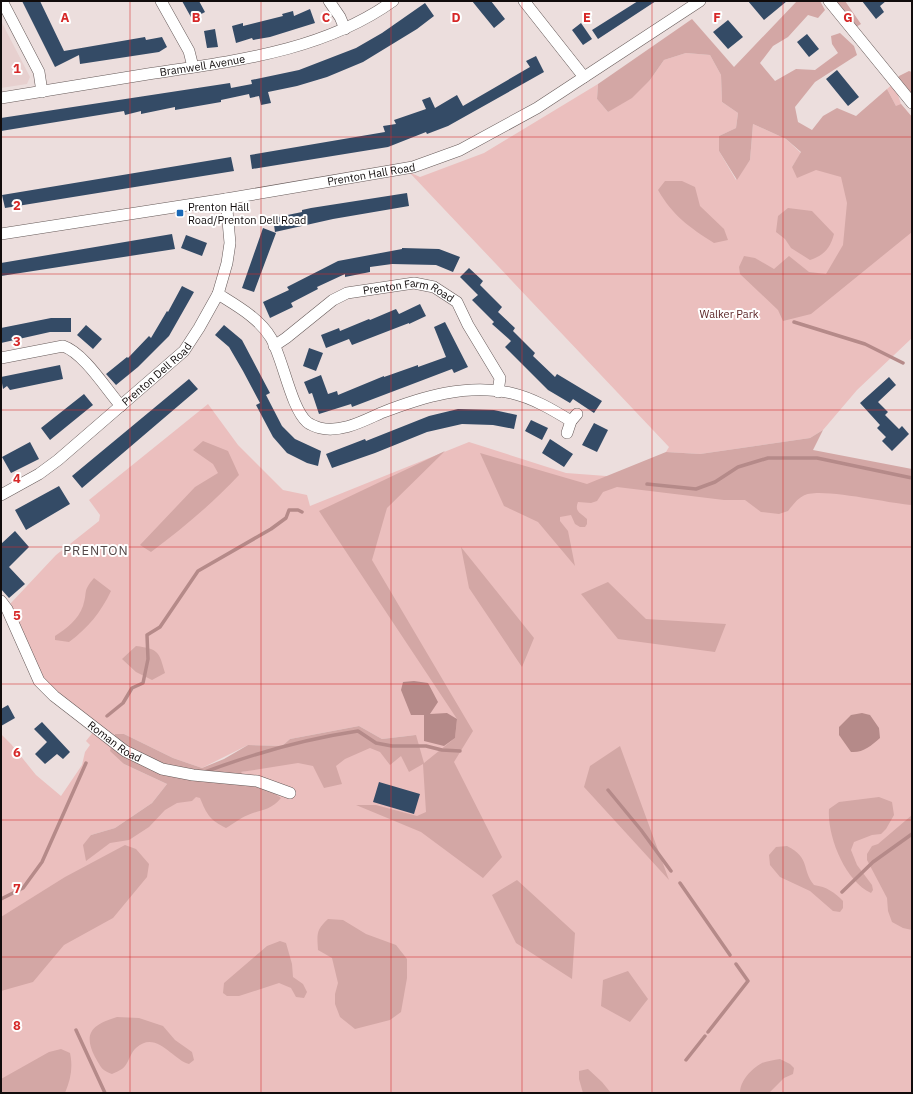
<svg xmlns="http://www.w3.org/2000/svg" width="913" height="1094" font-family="'IBM Plex Sans',sans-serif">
<rect width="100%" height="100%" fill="#ecdedd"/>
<!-- built -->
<path fill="#e7d0cf" d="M1,21L30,77L27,84L1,88Z"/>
<!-- green -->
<path fill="#ebbfbe" d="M686,53L710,55L721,75L722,102L738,113L736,128L719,136V151L736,180L750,160L753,124L786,139L801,153L792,167L896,106L887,89L894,83L901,104L912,117V338L857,390L823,430L810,438L700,454L666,452L669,447L409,172L420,177L484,153L598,84L597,99L608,112L650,80L664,60Z
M208,404L238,445L283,490L307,495L310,506L469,442L566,473L633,478L912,473V1093H1V734L11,744L36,775L61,796L82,765L85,752L90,745L86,741L94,731L112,744L124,764L167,784L152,803L115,828L91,835L85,856L188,785L241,772L416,735L382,739L359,726L290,739L282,746L248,745L202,768L173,758L124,734L110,735L43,681L10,604L56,555L99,521L100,515L89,500Z"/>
<!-- forest -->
<path fill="#d3a7a5" d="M797,1H820L825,10L818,18L808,15L788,37L773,46L760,63L775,81L796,69L815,70L838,53L832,44L831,36L840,33L854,46L857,55L815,82L795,107L798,122L812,130L823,116L837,108L856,116L887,89L896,106L901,104L912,117V232L811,314L783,321L778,310L740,274L739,267L744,256L755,258L774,269L789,256L809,272L826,274L843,245L847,203L841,177L816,170L797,178L792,167L801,152L786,139L753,124L750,160L737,180L719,151V136L736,128L738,113L722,102L721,75L710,55L686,53L664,60L650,80L632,98L608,112L597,99L598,84L692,19L734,67Z
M832,1H845L861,24L856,27Z
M909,71L912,72V97L897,80L899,76Z
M665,181H682L695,187L700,206L724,229L728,240L714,243C689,227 673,216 658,190Z
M788,208L812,211L834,234C830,249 824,255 810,260L791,248L785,239L776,232L778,216Z
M823,430L813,450L912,469V505C891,504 817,486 803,496C797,499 792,506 788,511L779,514L761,512L745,500H724L617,487L603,492L597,501L591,503L578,502C574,512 581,513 587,519V524L585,527H580L575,524L571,515L560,517V521L568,531L575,566L538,522L504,506L480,453L587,484L666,452L700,454L810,438Z
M203,441L228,451L239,475C213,503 183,528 151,552L140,545L195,487L218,473L213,464L193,450Z
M445,451L387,508L372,560L473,731L454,762L502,857L483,878L421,832L356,805H376L417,816L426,812L423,764L409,772L401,756L390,765L380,752L370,748L345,759L336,766L342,784L324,788L313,766L298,763L241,772L249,784L268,789L281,798C270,811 262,809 248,815C240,818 233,824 226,828C210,820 207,815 200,798L196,797L192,801L177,803L165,810L149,827L129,840L110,843L86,861L83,845L91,835L115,828L152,803L167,784L124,764L110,751L115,734H124L173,758L202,768L224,759L248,745L282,746L290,739L359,726L382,739L416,735L424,763L455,738L457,719L319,511Z
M461,547L534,638L522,667L469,588Z
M94,578L111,591C101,612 88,628 69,642L55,640V636C67,628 78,620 83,606C88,591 82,592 94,578Z
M608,582L646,619L726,624L715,652L618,639L581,594Z
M136,646C159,649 159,652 165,673L152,680L136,672L122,659Z
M620,746L669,880L584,787L590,766Z
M879,797L892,802L894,815L886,829L881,834L872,835L854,842L851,850L857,865L872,885L873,890L871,893C845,881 827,836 829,809L839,802Z
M912,815V930L903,928L892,922L888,911L887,898L867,860V854L872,846L878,844Z
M125,845L136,849L149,864L147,877L113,918L64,945L33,982L1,991V917L65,877Z
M787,846C811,858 801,869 814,885C827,887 834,892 843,901V908L840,912L833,911L810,891L780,877L770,865L769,855L776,847Z
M517,880L575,933L572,979L516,943L492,895Z
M328,919L343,920L366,934L396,945L407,959V978L401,1012L390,1020L355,1029L340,1017L335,1004V994L338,983L332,958L318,950C317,934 316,930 328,919Z
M280,941L286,943L292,964L293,977L303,984L307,992L304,998L296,997L291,988L279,983L239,996H227L223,993L224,983L267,946Z
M628,971L648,999L630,1022L601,1006L603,980Z
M117,1017L139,1018L163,1026L175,1040L192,1052L194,1060L189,1064C173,1060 156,1029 136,1048C131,1052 129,1061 125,1066C122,1070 116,1072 112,1074C101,1070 101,1067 95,1057C82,1032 94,1024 117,1017Z
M61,1049L70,1053C73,1067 71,1079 65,1093H1V1079L49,1052Z
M780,1059L790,1064L794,1068L793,1074L784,1078L769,1093H740C740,1081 751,1069 762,1063C767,1061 774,1060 780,1059Z
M588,1069L602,1082L611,1093H583L579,1079V1071Z"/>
<!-- water -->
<path fill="#b58a89" d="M414,681L428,683L438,702L430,714L447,713L457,719L455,738L444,746L424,741V715H411L401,690L403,682Z
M862,713L870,715L879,728L880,738C871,746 863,753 851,752L839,735V727L851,715Z"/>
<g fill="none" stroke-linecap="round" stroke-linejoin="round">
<!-- stream -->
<path stroke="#b58a89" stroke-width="3.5" d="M794,322L865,344L903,363
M647,484L696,489L715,482L738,467L768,458H817L912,478
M107,716L123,703L132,688L143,683L148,659L147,635L160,627L198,571L271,529L286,518L289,510H298L302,512
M205,772C255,753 305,739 358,731L376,743L392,746H426L442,750L460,751
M608,790L641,830L671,871
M680,883L730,955
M842,892L873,862L912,834
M1,899L23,888L42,862L86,763
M76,1030L105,1093
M708,1032L748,981L736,964
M686,1060L705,1036"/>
</g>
<!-- building -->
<path fill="#344b66" d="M22,1H40L64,51L145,37L146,40L162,37L167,47L159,52L80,64L79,55L55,67Z
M182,1H199L205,12L192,19Z
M472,1H491L505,19L494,28Z
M638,1H656L598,39L592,30Z
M748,1H787L764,20Z
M862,1H886L880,6L884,12L876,19Z
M425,3L434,16L417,29L363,62L327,77L297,86L268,92L271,103L261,105L259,96L250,98L249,94L221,100V102L175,110V107L141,114V111L125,115L124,111L1,131V118L230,83L231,88L252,84L251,80L299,70L356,48L382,33Z
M310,9L315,23L270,37L253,40L252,38L236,43L232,26L243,23V26L283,16L282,14L293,11L294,16Z
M728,20L743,37L728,49L713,32Z
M581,23L592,39L583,45L572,30Z
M215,29L218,47L207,48L204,31Z
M807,34L819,49L809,57L797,42Z
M536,56L544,72L448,126L427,134L426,132L388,147L252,169L250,155L385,132L383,126L396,124L394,120L426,109L422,100L430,97L435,108L457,95L463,106L530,67L526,61Z
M837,70L859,97L848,106L826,79Z
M231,157L234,171L5,208L2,195Z
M407,193L409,206L333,219L275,232L273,218L302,212V210L311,208Z
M263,228L276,233L254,292L242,288Z
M172,234L175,249L1,276V263Z
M186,235L207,243L202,256L181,248Z
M402,248L439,249L460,257L453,272L436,265L392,264L370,267V272L345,277V274L317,287L318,289L291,303L293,307L270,318L263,302L289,290L287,287L338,261L402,249Z
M469,268L483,281L480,285L502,307L498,312L515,328L513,331L535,353L533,356L555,377L557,374L602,401L594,413L573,399L570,403L548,390L505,347L511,341L492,324L494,322L472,300L478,295L460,277Z
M182,286L194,292L169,336L138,367L116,385L106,374L127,357L128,358L149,336L151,338L167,311L168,312Z
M420,304L426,316L409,324V323L352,345L349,339L326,348L321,335L339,328L340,331L369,319L370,320L396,309L399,314Z
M51,318H71V332H50L1,343V328Z
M445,322L468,367L454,373L452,369L352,407L351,404L319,414L312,393L309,394L304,382L321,375L328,394L337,391L338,395L384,376V377L418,365V367L446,357L434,327Z
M86,325L102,339L93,349L77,335Z
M224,325L242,340L270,393L266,395L282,426L295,439L321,451L318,466L307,463L287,453L273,437L256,405L260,403L243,371L229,347L215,335Z
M309,348L323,353L316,371L303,366Z
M60,365L63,379L10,390L7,386L3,389L1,377Z
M889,377L896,385L878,402L888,412L885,415L899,429L902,426L909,434L892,451L882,441L886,437L877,428L880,425L860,403Z
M189,379L198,389L82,488L72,476Z
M84,394L93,405L50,440L41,428Z
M458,409L494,410L517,415L514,429L493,425L462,424L427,432L375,453L332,468L326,454L365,439L366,441L429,416Z
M531,420L548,428L542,440L525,431Z
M594,423L608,430L597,452L582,445Z
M550,439L573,454L564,467L542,453Z
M30,442L39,459L11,473L2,457Z
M59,486L70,504L26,530L15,510Z
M15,531L29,547L9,567L25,584L9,598L1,589V544Z
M8,705L15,718L1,726V709Z
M42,722L70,752L63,759L57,754L45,764L35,754L47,742L34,729Z
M379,782L420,794L414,814L373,802Z"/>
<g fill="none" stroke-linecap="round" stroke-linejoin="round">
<defs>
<g id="minor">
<path d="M2,1L39,72L42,92"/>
<path d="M161,1L189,51L193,67"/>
<path d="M329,1L340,17L345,29"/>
<path d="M524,1L584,77"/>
<path d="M829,1L912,103"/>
<path id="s1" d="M1,98C50,90 99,82 148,74C232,61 322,52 393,1"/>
<path id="s2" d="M1,234L226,199L413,167L460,150L537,108L700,1"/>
<path d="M218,294C237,306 259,318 271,338C283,359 291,408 307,422C309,424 316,427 320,428C341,433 363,421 381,413C422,397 467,383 511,393C533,398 553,410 571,421"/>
<path id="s3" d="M274,346L286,338L333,300L347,293L414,283L434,287L457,302L468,325L500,378L498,392"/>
<path d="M1,358L63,346C84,353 106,389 121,406"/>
<path d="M567,433L571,421L577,414"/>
<path id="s4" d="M1,495L39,474L58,460L184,351L199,328L218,294L227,263L230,243L226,199"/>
<path id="s5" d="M1,601L7,609L39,681L54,696L125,751L162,769L193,775L257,781L290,793"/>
</g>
</defs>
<!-- minor casing -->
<use href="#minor" stroke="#665a59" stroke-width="12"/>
<!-- minor -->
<use href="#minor" stroke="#fff" stroke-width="11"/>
</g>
<!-- grid -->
<path fill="none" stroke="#d62828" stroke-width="1" stroke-opacity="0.55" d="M130,1V1093M261,1V1093M391,1V1093M522,1V1093M652,1V1093M783,1V1093M1,137H912M1,274H912M1,410H912M1,547H912M1,684H912M1,820H912M1,957H912"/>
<!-- markers -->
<rect fill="#1968b6" stroke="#fff" stroke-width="1.5" x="176" y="209" width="8" height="8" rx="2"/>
<g text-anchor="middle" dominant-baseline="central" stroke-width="4" stroke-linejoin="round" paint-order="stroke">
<!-- street labels -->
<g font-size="11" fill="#110c0c" stroke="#fff">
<text stroke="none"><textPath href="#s1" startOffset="204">Bramwell Avenue</textPath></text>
<text stroke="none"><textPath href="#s2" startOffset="375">Prenton Hall Road</textPath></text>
<text stroke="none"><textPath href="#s3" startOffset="154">Prenton Farm Road</textPath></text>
<text stroke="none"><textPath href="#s4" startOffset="198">Prenton Dell Road</textPath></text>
<text stroke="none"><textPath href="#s5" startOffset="186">Roman Road</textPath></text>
</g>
<!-- poi labels -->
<g font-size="11" fill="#110c0c" stroke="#fff" text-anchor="start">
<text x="188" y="207">Prenton Hall<tspan x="188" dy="13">Road/Prenton Dell Road</tspan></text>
</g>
<!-- park labels -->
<g font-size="11" fill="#571f21" stroke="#fff">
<text x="729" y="314">Walker Park</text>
</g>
<!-- quarter labels -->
<g font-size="13" letter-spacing="1" fill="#534747" stroke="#fff">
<text x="96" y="550">PRENTON</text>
</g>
</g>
<g font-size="13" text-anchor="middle" font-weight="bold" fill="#d62828" stroke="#fff" stroke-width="4" stroke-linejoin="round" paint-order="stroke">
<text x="65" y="22">A</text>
<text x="196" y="22">B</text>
<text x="326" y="22">C</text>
<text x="456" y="22">D</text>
<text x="587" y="22">E</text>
<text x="717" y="22">F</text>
<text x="848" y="22">G</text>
<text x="17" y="73">1</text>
<text x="17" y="210">2</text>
<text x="17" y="346">3</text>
<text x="17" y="483">4</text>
<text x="17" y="620">5</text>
<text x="17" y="757">6</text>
<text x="17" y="893">7</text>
<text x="17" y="1030">8</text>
</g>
<!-- border -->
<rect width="913" height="1094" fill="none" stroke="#110c0c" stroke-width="4"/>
</svg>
